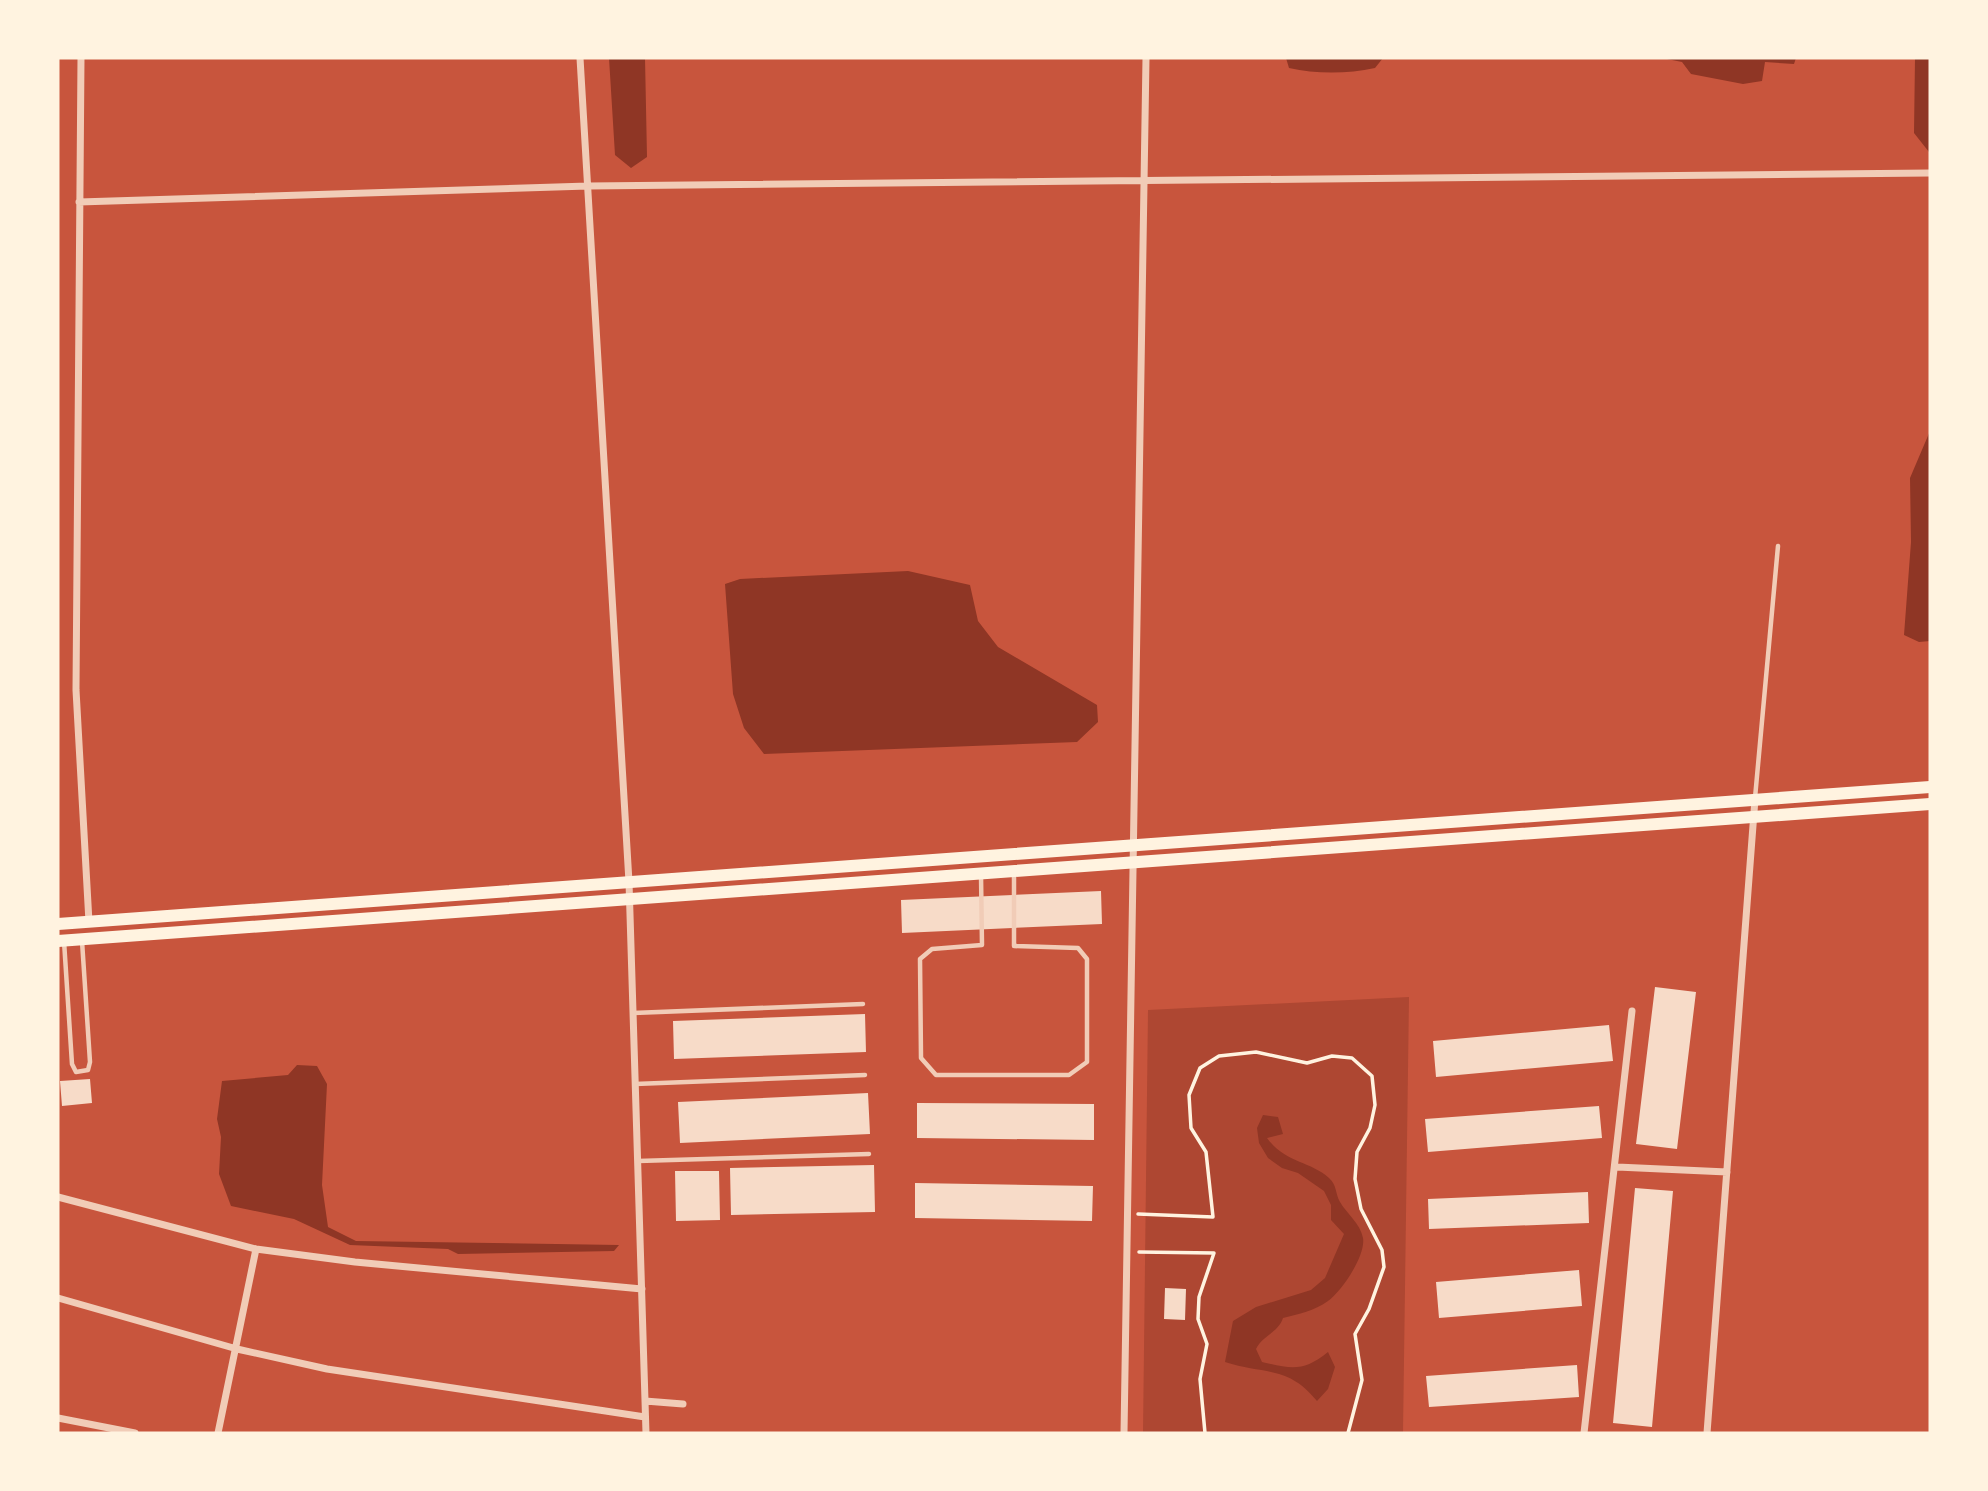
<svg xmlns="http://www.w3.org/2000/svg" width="1988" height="1491" font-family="'DejaVu Sans',sans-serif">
<rect width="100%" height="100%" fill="#c8553d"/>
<!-- green -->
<path fill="#ae4732" d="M1409,997L1403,1433H1143L1148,1010Z"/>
<!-- water -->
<path fill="#8f3625" d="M609,58H645L647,157L631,168L615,155Z
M1286,58H1383L1375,68C1347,74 1316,74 1289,68Z
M1662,58H1796L1794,64L1765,62L1762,81L1743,84L1691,74L1682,62Z
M1915,58H1930L1929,152L1914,133Z
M1930,431V641L1919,642L1904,635L1911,542L1910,478Z
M908,571L970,585L978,621L998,647L1097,705L1098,722L1077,742L764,754L744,728L733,694L725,584L740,579Z
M297,1065L317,1066L327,1084L322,1185L328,1227L356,1241L619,1245L614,1251L458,1254L448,1249L350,1245L294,1219L231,1206L219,1174L221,1137L217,1119L222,1081L288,1075Z
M1263,1115L1278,1117L1283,1134L1267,1138C1285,1163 1310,1161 1329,1178C1337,1185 1335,1193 1340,1202C1347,1214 1360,1223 1363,1238C1366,1255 1342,1291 1328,1301C1314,1311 1299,1314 1283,1318C1278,1333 1263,1335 1256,1349L1262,1362C1292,1369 1303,1372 1328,1352L1335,1367L1328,1389L1317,1401C1288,1365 1265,1375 1225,1362L1233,1321L1256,1307L1311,1290L1325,1278L1344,1234L1331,1220V1205L1324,1191L1298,1173L1282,1168L1268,1158L1259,1143L1257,1128Z"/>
<!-- building -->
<path fill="#f7dbc8" d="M1101,891L1102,924L902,933L901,900Z
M1655,987L1696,992L1677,1149L1636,1144Z
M865,1014L866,1052L674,1059L673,1021Z
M1609,1025L1613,1061L1436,1077L1433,1041Z
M90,1079L92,1103L62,1106L60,1081Z
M868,1093L870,1134L680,1143L678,1102Z
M917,1103L1094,1104V1140L917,1138Z
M1599,1106L1602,1138L1428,1152L1425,1119Z
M874,1165L875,1212L731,1215L730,1168Z
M675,1171H719L720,1220L676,1221Z
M915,1183L1093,1186L1092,1221L915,1218Z
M1635,1188L1673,1191L1652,1427L1613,1423Z
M1588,1192L1589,1223L1429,1229L1428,1199Z
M1579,1270L1582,1306L1439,1318L1436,1282Z
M1165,1288L1186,1289L1185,1320L1164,1319Z
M1577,1365L1579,1397L1429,1407L1426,1376Z"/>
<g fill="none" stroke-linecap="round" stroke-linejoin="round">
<!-- path -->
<path stroke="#fff3e0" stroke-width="3.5" d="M1138,1214L1213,1217L1206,1152L1191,1128L1189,1095L1200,1068L1219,1056L1256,1052L1307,1063L1332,1056L1352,1058L1372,1076L1375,1105L1370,1128L1357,1152L1355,1179L1361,1209L1382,1250L1384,1267L1369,1309L1355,1334L1362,1380L1348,1433
M1139,1252L1214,1253L1199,1297L1198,1319L1207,1344L1200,1379L1205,1433"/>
<!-- service -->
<path stroke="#f1ccb7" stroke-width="4.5" d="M1755,798L1778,546
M981,875L982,945L932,949L920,959L921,1058L936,1075H1069L1087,1062V959L1078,948L1014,946V872
M64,941L72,1064L76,1072L88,1070L90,1062L82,941
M633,1013L863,1004
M635,1084L865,1075
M638,1161L869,1154"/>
<!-- minor -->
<path stroke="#f1ccb7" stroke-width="7" d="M81,58L76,690L89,922
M580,58L629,882L646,1433
M79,202L588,186L1930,173
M1617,1167L1727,1172
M58,1197L256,1249L355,1262L642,1289
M58,1298L237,1349L327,1369L645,1417
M645,1401L683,1404
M58,1418L135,1433
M218,1433L256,1249
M1124,1433L1146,58
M1584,1433L1632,1011
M1707,1433L1755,799"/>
<!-- secondary -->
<path stroke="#fff3e0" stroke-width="12" d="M58,924L1930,787
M58,941L1930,804"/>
</g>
<!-- border -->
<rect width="1988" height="1491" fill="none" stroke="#fff3e0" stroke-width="119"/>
</svg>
